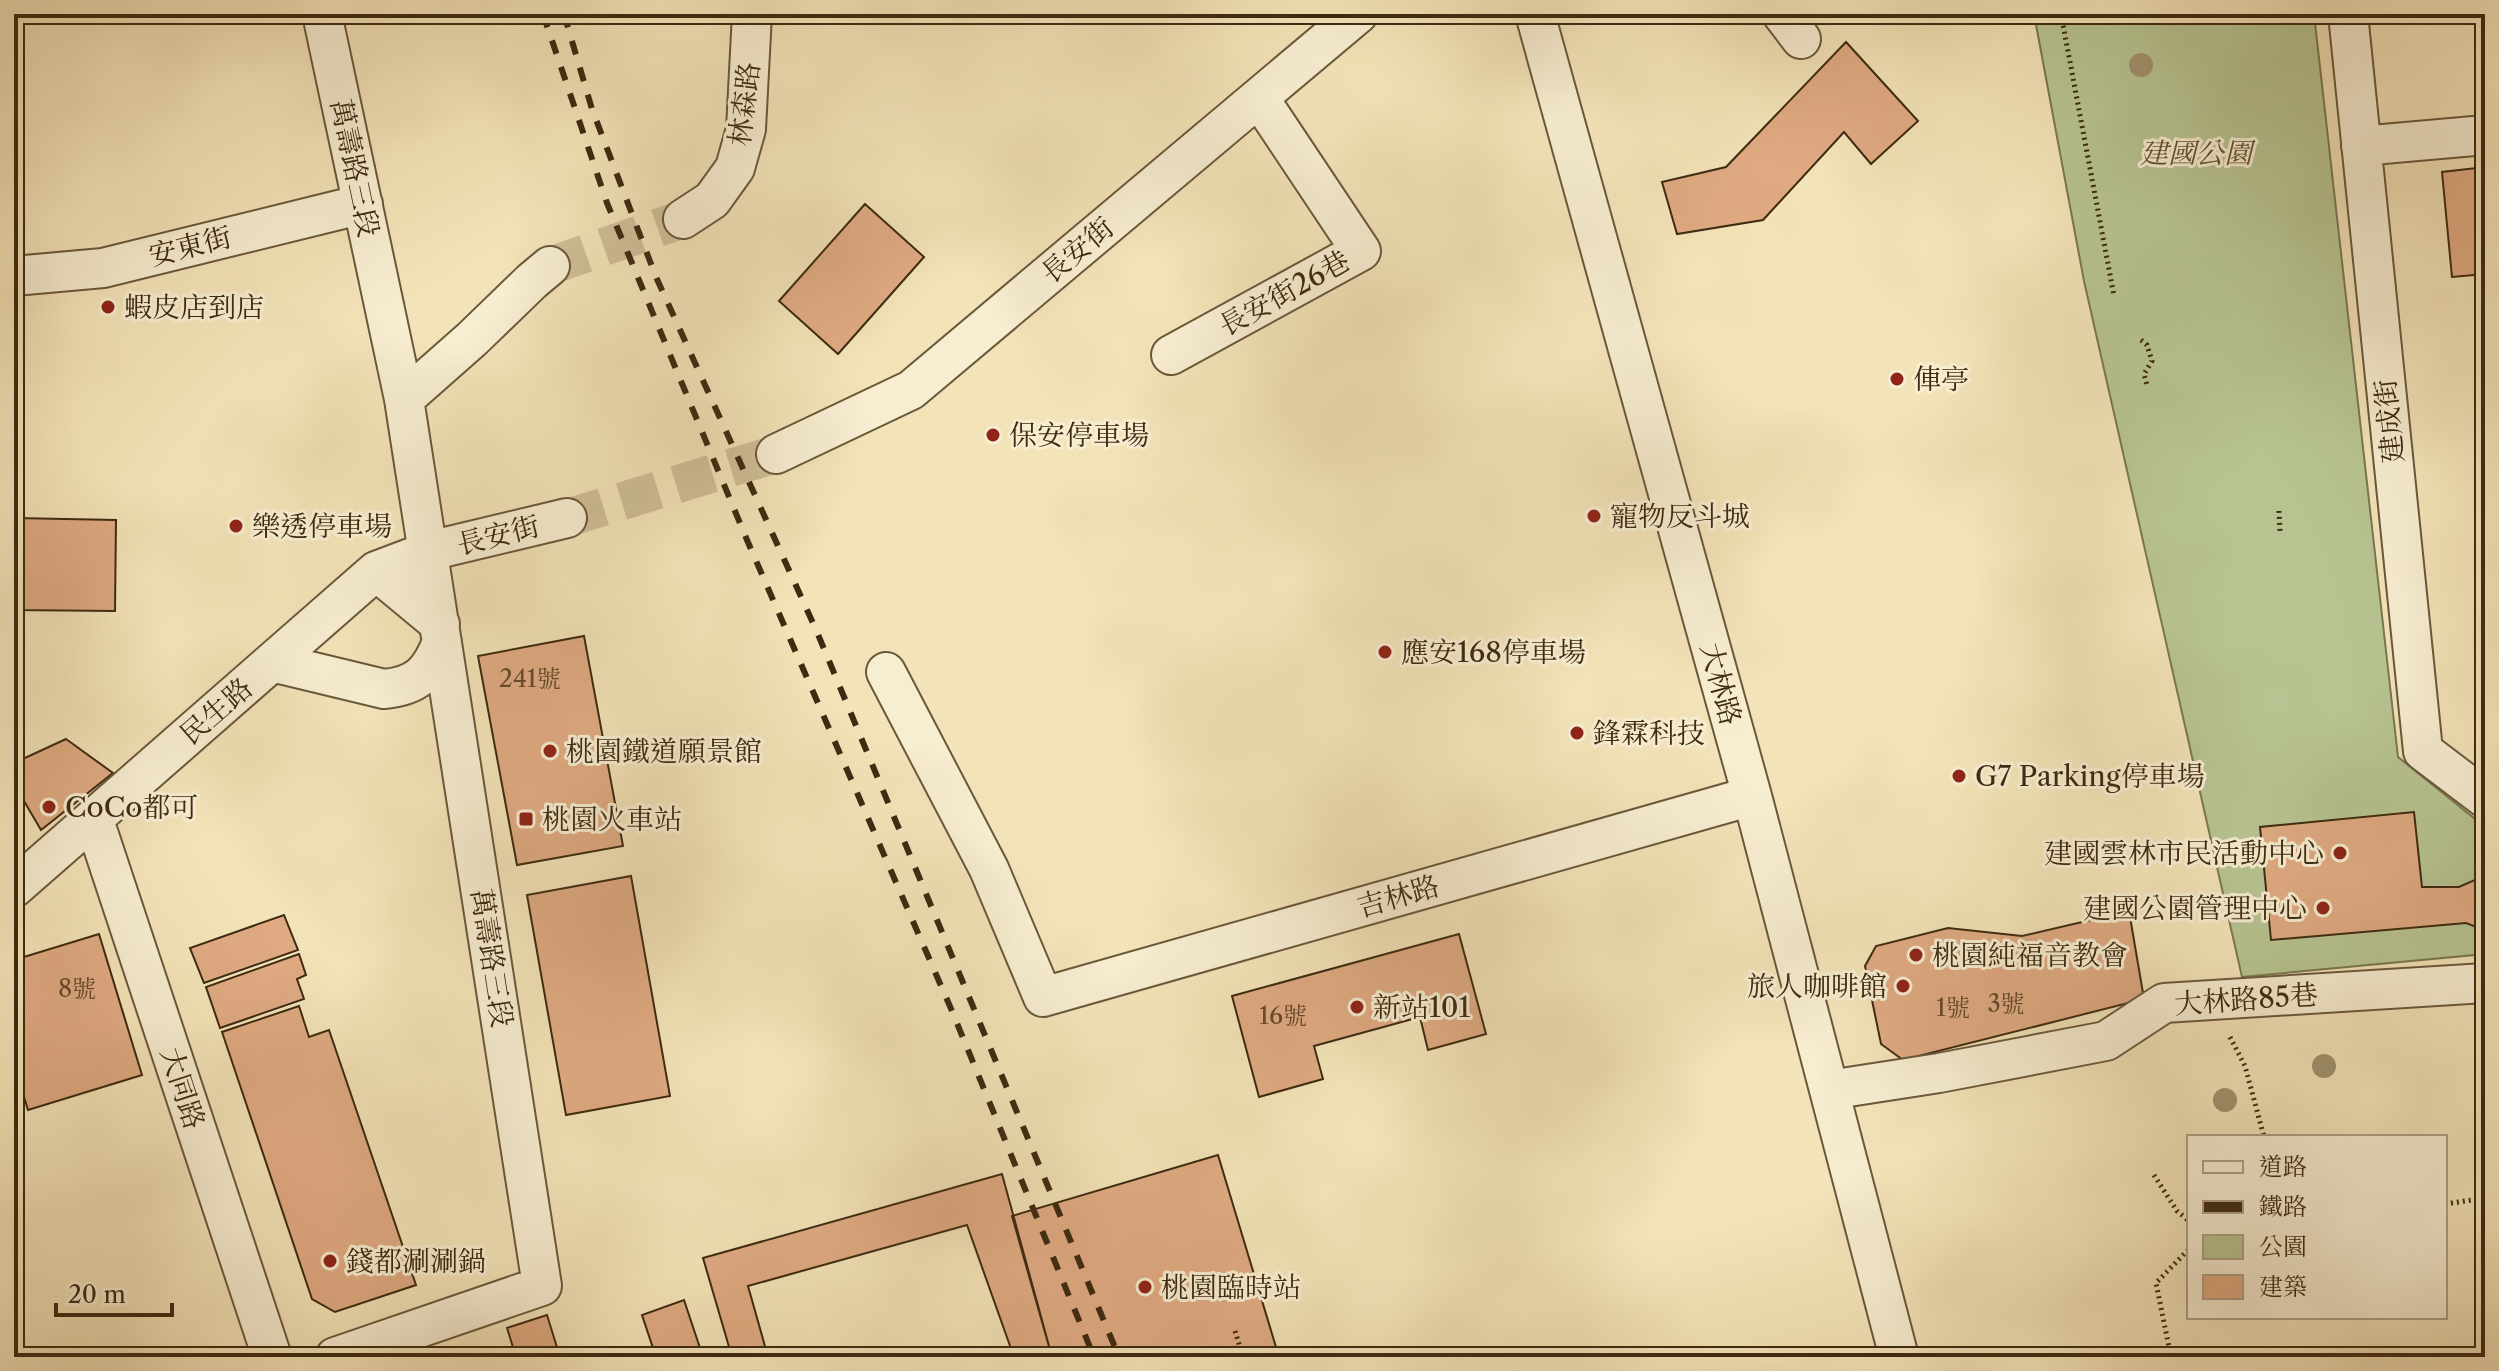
<svg xmlns="http://www.w3.org/2000/svg" width="2499" height="1371" font-family="'Libre Caslon Text','Noto Serif TC',serif">
<rect width="100%" height="100%" fill="#f3e3b8"/>
<filter id="stains"><feTurbulence type="fractalNoise" baseFrequency=".0025" numOctaves="4"/><feColorMatrix values="0 0 0 0 .2 0 0 0 0 .09 0 0 0 0 .02 0 0 0 .5 -.17"/></filter>
<radialGradient id="worn" r=".72"><stop offset=".6" stop-color="#630" stop-opacity="0"/><stop offset="1" stop-color="#630" stop-opacity=".3"/></radialGradient>
<!-- green -->
<path fill="#b7c492" stroke="#7a7752" stroke-width="2" d="M2034,14H2314L2398,757L2485,827V954L2242,977L2084,281Z"/>
<!-- building -->
<path fill="#dfaa82" stroke="#3d2a11" stroke-width="2" d="M1846,42L1918,121L1871,164L1844,132L1763,220L1677,234L1662,182L1726,167Z
M2485,167V274L2452,277L2442,172Z
M865,204L924,257L838,354L779,301Z
M14,518L116,520L115,611L14,610Z
M584,636L623,846L517,865L478,656Z
M66,739L113,773L41,830L14,784V763Z
M2414,812L2422,887H2459L2477,879L2485,880V926L2479,928L2466,923L2271,940L2260,827Z
M631,876L670,1096L566,1115L527,895Z
M2129,911L2144,999L1903,1060L1881,1044L1865,966L1876,946L1948,928L2022,936Z
M284,915L298,950L204,983L190,948Z
M99,934L142,1075L28,1110L14,1064V960Z
M1459,934L1486,1034L1428,1050L1420,1017L1314,1046L1323,1079L1259,1097L1232,996Z
M299,954L306,975L297,979L304,999L220,1028L206,987Z
M299,1006L309,1037L329,1030L416,1285L335,1312L312,1299L222,1032Z
M1218,1155L1279,1357H1052L1012,1216Z
M1002,1174L1052,1357H1014L967,1225L748,1286L768,1357H732L703,1258Z
M684,1300L703,1357H656L642,1315Z
M547,1315L560,1357H516L507,1328Z"/>
<g fill="none" stroke-linecap="round" stroke-linejoin="round">
<!-- minor-tunnel -->
<path stroke="#cfbe97" stroke-width="38" stroke-dasharray="38 19" stroke-linecap="butt" d="M550,266L683,219
M567,518L776,454"/>
<defs>
<path id="minor" d="M322,14L404,399L542,1286L335,1357
M1535,14L1752,796L1899,1357
M1782,14L1801,39
M2348,14L2423,751L2485,798
M2361,146L2485,135
M683,219L712,200L735,168L746,129L752,14
M14,276L103,268L363,204
M1171,355L1361,251L1259,98
M404,399L472,339L532,281L550,266
M776,454L911,390L1358,14
M376,571L440,624
M272,662L384,689C418,686 430,672 442,642
M886,672L989,869L1043,997L1752,796
M94,820L272,1357
M14,888L376,571L429,551L567,518
M1829,1090L1939,1073L2106,1041L2164,1003L2485,983"/>
</defs>
<!-- minor casing -->
<use href="#minor" stroke="#6a583b" stroke-width="42"/>
<!-- path -->
<path stroke="#3d2a11" stroke-width="5" stroke-dasharray="2 4" stroke-linecap="butt" d="M2061,14L2114,296
M2141,340L2147,345L2152,361L2144,374L2147,385
M2279,511L2280,531
M2230,1037L2245,1066L2264,1137
M2154,1175L2177,1211L2189,1221
M2445,1204L2485,1198
M1235,1331L1243,1357
M2290,1353L2291,1357
M2171,1357L2156,1283L2189,1249"/>
<!-- minor -->
<use href="#minor" stroke="#f7edd1" stroke-width="38"/>
<!-- rail -->
<path stroke="#3d2a11" stroke-width="6" stroke-dasharray="14 14" stroke-linecap="butt" d="M543,14L607,203L747,540L952,1011L1094,1357
M564,14L592,109L656,277L817,632L1119,1357"/>
</g>
<!-- trees -->
<g fill="#a0926e">
<circle cx="2141" cy="65" r="12"/>
<circle cx="2324" cy="1066" r="12"/>
<circle cx="2225" cy="1100" r="12"/>
</g>
<!-- markers -->
<g fill="#8f2418" stroke="#f7edd1" stroke-width="3">
<circle cx="108" cy="307" r="8"/>
<circle cx="1897" cy="379" r="8"/>
<circle cx="993" cy="435" r="8"/>
<circle cx="1594" cy="516" r="8"/>
<circle cx="236" cy="526" r="8"/>
<circle cx="1385" cy="652" r="8"/>
<circle cx="1577" cy="733" r="8"/>
<circle cx="550" cy="751" r="8"/>
<circle cx="1959" cy="776" r="8"/>
<circle cx="49" cy="807" r="8"/>
<rect x="518" y="811" width="16" height="16" rx="4"/>
<circle cx="2340" cy="853" r="8"/>
<circle cx="2323" cy="908" r="8"/>
<circle cx="1916" cy="955" r="8"/>
<circle cx="1903" cy="986" r="8"/>
<circle cx="1357" cy="1007" r="8"/>
<circle cx="330" cy="1261" r="8"/>
<circle cx="1145" cy="1287" r="8"/>
</g>
<g text-anchor="middle" dominant-baseline="central" stroke-width="6" stroke-linejoin="round" paint-order="stroke">
<!-- number labels -->
<g font-size="24" fill="#664a2d">
<text x="530" y="678">241號</text>
<text x="77" y="988">8號</text>
<text x="2006" y="1003">3號</text>
<text x="1953" y="1007">1號</text>
<text x="1283" y="1015">16號</text>
</g>
<!-- street labels -->
<g font-size="28" fill="#3d2a11" stroke="#f7edd1">
<text transform="translate(744 104) rotate(-83)">林森路</text>
<text transform="translate(355 168) rotate(78)">萬壽路三段</text>
<text transform="translate(190 246) rotate(-14)">安東街</text>
<text transform="translate(1077 250) rotate(-40)">長安街</text>
<text transform="translate(1284 293) rotate(-29)">長安街26巷</text>
<text transform="translate(2389 421) rotate(-96)">建成街</text>
<text transform="translate(498 535) rotate(-14)">長安街</text>
<text transform="translate(1721 684) rotate(75)">大林路</text>
<text transform="translate(216 711) rotate(-41)">民生路</text>
<text transform="translate(1398 896) rotate(-16)">吉林路</text>
<text transform="translate(492 958) rotate(81)">萬壽路三段</text>
<text transform="translate(2246 999) rotate(-4)">大林路85巷</text>
<text transform="translate(183 1088) rotate(72)">大同路</text>
</g>
<!-- park labels -->
<g font-size="28" font-style="italic" fill="#5c5031" stroke="#f7edd1">
<text x="2196" y="153">建國公園</text>
</g>
<!-- poi labels -->
<g font-size="28" fill="#3d2a11" stroke="#f7edd1" text-anchor="start">
<text x="124" y="307">蝦皮店到店</text>
<text x="1913" y="379">俥亭</text>
<text x="1009" y="435">保安停車場</text>
<text x="1610" y="516">寵物反斗城</text>
<text x="252" y="526">樂透停車場</text>
<text x="1401" y="652">應安168停車場</text>
<text x="1593" y="733">鋒霖科技</text>
<text x="566" y="751">桃園鐵道願景館</text>
<text x="1975" y="776">G7 Parking停車場</text>
<text x="65" y="807">CoCo都可</text>
<text x="542" y="819">桃園火車站</text>
<text x="2324" y="853" text-anchor="end">建國雲林市民活動中心</text>
<text x="2307" y="908" text-anchor="end">建國公園管理中心</text>
<text x="1932" y="955">桃園純福音教會</text>
<text x="1887" y="986" text-anchor="end">旅人咖啡館</text>
<text x="1373" y="1007">新站101</text>
<text x="346" y="1261">錢都涮涮鍋</text>
<text x="1161" y="1287">桃園臨時站</text>
</g>
</g>
<!-- margin -->
<rect width="2499" height="1371" fill="none" stroke="#f3e3b8" stroke-width="48"/>
<rect x="16" y="16" width="2467" height="1339" fill="none" stroke="#3d2a11" stroke-width="4"/>
<rect x="24" y="24" width="2451" height="1323" fill="none" stroke="#3d2a11" stroke-width="2"/>
<!-- legend -->
<rect x="2187" y="1135" width="260" height="184" fill="#f7edd1" stroke="#ad9f84" stroke-width="2"/>
<rect x="2203" y="1161" width="40" height="12" fill="#f7edd1" stroke="#ad9f84" stroke-width="2"/>
<text x="2259" y="1175" font-size="24" fill="#3d2a11">道路</text>
<rect x="2203" y="1201" width="40" height="12" fill="#3d2a11" stroke="#ad9f84" stroke-width="2"/>
<text x="2259" y="1215" font-size="24" fill="#3d2a11">鐵路</text>
<rect x="2203" y="1235" width="40" height="24" fill="#b7c492" stroke="#ad9f84" stroke-width="2"/>
<text x="2259" y="1255" font-size="24" fill="#3d2a11">公園</text>
<rect x="2203" y="1275" width="40" height="24" fill="#dfaa82" stroke="#ad9f84" stroke-width="2"/>
<text x="2259" y="1295" font-size="24" fill="#3d2a11">建築</text>
<!-- scale -->
<path d="M56 1303v12h116v-12" fill="none" stroke="#3d2a11" stroke-width="4"/>
<text x="68" y="1303" font-size="24" fill="#3d2a11" stroke="#f7edd1" stroke-width="6" paint-order="stroke">20 m</text>
<rect width="100%" height="100%" filter="url(#stains)"/>
<rect width="100%" height="100%" fill="url(#worn)"/>
</svg>
